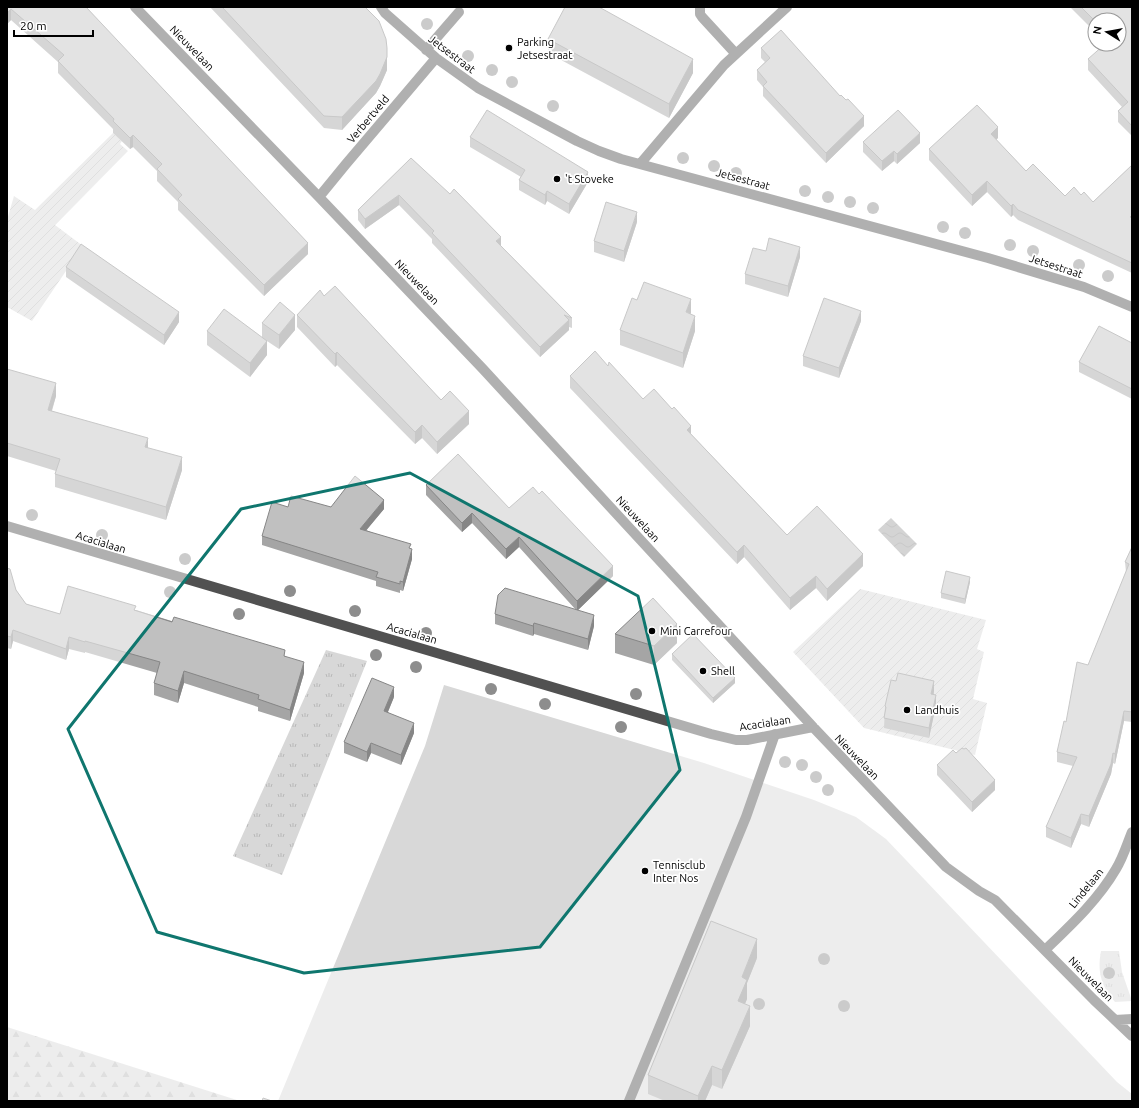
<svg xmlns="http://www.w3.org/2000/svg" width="1139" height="1108" font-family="Ubuntu,sans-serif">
<defs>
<pattern id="grass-tufts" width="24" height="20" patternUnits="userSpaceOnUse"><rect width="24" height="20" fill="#d8d8d8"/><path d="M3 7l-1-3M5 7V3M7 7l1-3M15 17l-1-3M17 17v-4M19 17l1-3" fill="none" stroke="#b8b8b8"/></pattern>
<pattern id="forest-firs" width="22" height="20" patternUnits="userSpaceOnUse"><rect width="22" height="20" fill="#d8d8d8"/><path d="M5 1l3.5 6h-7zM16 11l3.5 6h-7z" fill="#b8b8b8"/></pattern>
<pattern id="garden-furrows" width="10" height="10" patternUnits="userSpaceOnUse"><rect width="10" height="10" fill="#d8d8d8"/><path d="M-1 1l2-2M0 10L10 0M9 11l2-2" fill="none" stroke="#b8b8b8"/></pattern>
<pattern id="water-waves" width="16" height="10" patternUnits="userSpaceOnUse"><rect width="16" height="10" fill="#9f9f9f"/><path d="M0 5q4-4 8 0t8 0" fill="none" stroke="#878787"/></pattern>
</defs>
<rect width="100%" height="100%" fill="#fff"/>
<!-- grass -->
<path fill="url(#grass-tufts)" d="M326,650L367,661L282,875L233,856Z
M1101,951H1119L1122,972L1132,1001L1115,1002C1101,986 1097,972 1101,951Z"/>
<!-- forest -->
<path fill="url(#forest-firs)" d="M7,1027L240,1101H7Z"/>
<!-- garden -->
<path fill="url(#garden-furrows)" d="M113,133L122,141L120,144L128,151L55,225L83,246L32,321L7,307V220L14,196L35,210Z
M860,589L986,620L977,649L984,652L973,699L987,703L975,755L864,728L793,652Z"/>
<!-- pitch -->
<path fill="#d8d8d8" d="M444,685L704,763L814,800L856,817L886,839L1117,1082L1132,1094V1101H278L425,746Z"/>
<!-- water -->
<path fill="url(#water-waves)" d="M891,518L917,544L904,557L878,530Z"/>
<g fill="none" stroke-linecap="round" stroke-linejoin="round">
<!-- minor -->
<path stroke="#515151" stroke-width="10" d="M135,7L319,197L483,369L813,727L946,867L979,891L995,900L1094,1000L1132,1036
M381,7L385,13L436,58L478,88L577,141L599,151L621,159L988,258L1084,287L1132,307
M700,7V14L702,17L736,54
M426,50L459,12
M640,164L724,65L787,7
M319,197L346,164L436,58
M7,526L711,734L736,740H747L813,727
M1045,950C1071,925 1098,900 1116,869C1123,858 1127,844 1132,832
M1115,1020L1132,1019
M629,1101L746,817L775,734"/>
</g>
<!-- trees -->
<g fill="#8d8d8d">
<circle cx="427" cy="24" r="6"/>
<circle cx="468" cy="56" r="6"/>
<circle cx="492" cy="70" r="6"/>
<circle cx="512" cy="82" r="6"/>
<circle cx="553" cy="106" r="6"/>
<circle cx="683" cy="158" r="6"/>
<circle cx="714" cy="166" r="6"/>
<circle cx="736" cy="173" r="6"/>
<circle cx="805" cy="191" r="6"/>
<circle cx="828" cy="197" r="6"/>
<circle cx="850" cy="202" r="6"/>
<circle cx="873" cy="208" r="6"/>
<circle cx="943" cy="227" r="6"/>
<circle cx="965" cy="233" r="6"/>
<circle cx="1010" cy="245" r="6"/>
<circle cx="1033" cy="251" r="6"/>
<circle cx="1079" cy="265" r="6"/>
<circle cx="1108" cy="276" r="6"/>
<circle cx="32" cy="515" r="6"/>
<circle cx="102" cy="535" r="6"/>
<circle cx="185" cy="559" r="6"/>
<circle cx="290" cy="591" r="6"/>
<circle cx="170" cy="592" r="6"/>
<circle cx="355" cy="611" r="6"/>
<circle cx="239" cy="614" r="6"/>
<circle cx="426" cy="633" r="6"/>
<circle cx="376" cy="655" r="6"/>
<circle cx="416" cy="667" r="6"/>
<circle cx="491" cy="689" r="6"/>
<circle cx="636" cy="694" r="6"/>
<circle cx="545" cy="704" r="6"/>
<circle cx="621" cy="727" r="6"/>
<circle cx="785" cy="762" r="6"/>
<circle cx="802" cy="765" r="6"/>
<circle cx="816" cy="777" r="6"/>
<circle cx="828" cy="790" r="6"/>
<circle cx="824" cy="959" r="6"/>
<circle cx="1109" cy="973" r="6"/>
<circle cx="759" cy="1004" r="6"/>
<circle cx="844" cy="1006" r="6"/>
</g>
<!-- wall -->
<path fill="#a5a5a5" d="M7,7H86L308,254L264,296L178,210V202L157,181V171L133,147L130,149L113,133V129L58,73V62L11,20L7,24Z
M210,7H365L387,61V70L380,86L376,93L342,130L324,128Z
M1070,7H1132V136L1118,122V111L1122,107L1088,70V59L1119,44L1095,20V32Z
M548,39L693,73L669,118L548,53Z
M761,48L864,126L826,163L763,96V87L757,80V70L765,62L761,58Z
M470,137L588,182L569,214L547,201L545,205L519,190V180L521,177L470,147Z
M998,138L996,140L1026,171L1065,196L1081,195L1093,202L1132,165V273L1018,220L1013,215L1011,217L987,192L972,206L929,160V149Z
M863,142L920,143L897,164L894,161L882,171L863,152Z
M411,158L501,246L572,318V328L569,327V330L540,357L432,243V239L399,205L365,229L358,220V210Z
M637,222L624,262L594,252V241Z
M766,251L800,257L788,297L745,284V274Z
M66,267L179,322L164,345L66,277Z
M324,296L469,424L437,454L422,438L415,444L337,365L335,367L297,327V315Z
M637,300L691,314L695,331L683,368L620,345V330Z
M861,321L839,378L803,366V356Z
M262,323L295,330L279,349L267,341V355L250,377L207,345V331L262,338Z
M1132,343V399L1079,372V362Z
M7,369L56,396L52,411L148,448L182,470L166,520L55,487V474L56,471L7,456Z
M570,376L643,399L691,434L787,535L863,566L827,601L816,588L790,610L744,557L737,564L570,388Z
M426,485L509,508L613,576L578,610L594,626L588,650L534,634L533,636L495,624V614L576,610L519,547L506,559L472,523L462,532L426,495Z
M331,507L384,509L366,530L411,549L412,559L403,591L400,590V593L376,586V581L262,545V536Z
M1132,547V722L1124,721L1115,764L1113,763L1111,774L1089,827L1081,824L1071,848L1046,837V827L1073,766L1057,762V752L1066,722L1088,665L1126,572L1125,562Z
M7,568L16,590L26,604L60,614L136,610L285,656L304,673L290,721L258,711V707L184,683L178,703L154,695V683L157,673L85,652V653L69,649L66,660L13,641L11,649L7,648Z
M970,582L965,604L941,598V593Z
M615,634L677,643L654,665L615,653Z
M672,654L735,683L713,703L672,660Z
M934,691V695L936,705L929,738L884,728L885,706Z
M394,697L388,712L414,733L401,765L371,753L367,762L344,753V742Z
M937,765L995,790L972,812L937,775Z
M757,958L747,983V999L745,1004L750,1026L722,1089L712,1085L705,1101H665L648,1094V1075Z"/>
<!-- shaded-wall -->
<path fill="#868686" d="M11,9V20L7,24V13Z
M387,48V70L380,86L376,93L342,130V117Z
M693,59V73L669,118V104Z
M864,116V126L826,163V153Z
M998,127V138L991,144V134Z
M920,133V143L897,164V154Z
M133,135V147L130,149V138Z
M894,151V161L882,171V161Z
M588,172V182L569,214V204Z
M987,181V192L972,206V195Z
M547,191V201L545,205V195Z
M399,195V205L365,229V219Z
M1013,204V215L1011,217V206Z
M637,212V222L624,262V251Z
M501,237V247L496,241Z
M308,243V254L264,296V285Z
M800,247V257L788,297V286Z
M691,299V314L686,312Z
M861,311V321L839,378V368Z
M179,312V322L164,345V335Z
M295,315V330L279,349V335Z
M695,316V331L683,368V353Z
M569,320V330L540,357V347Z
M267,341V355L250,377V363Z
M337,352V365L335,367V354Z
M56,383V396L48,422V410Z
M469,411V424L437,454V442Z
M422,425V438L415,444V432Z
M691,426V438L687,430Z
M148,438V451L145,447Z
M182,457V470L166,520V507Z
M384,500V509L360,538V529Z
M472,513V523L462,532V523Z
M519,537V547L506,559V549Z
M744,545V557L737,564V552Z
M412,549V559L403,591V582Z
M863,554V566L827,601V589Z
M613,566V576L577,611V601Z
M816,576V588L790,610V598Z
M970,577V582L965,604V599Z
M594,615V626L588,650V639Z
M534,623V634L533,636V626Z
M677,624V643L654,665V646Z
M13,630V641L11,649V637Z
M69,637V649L66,660V649Z
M304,662V673L290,721V710Z
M184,671V683L178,703V691Z
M735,678V683L713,703V698Z
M934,681V691L931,704V694Z
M394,687V697L384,721V711Z
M936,695V705L929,738V728Z
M1124,711V721L1115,764V754Z
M414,723V733L401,765V755Z
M371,743V753L367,762V752Z
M1113,753V763L1111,774L1089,827V816Z
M995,780V790L972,812V802Z
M1081,814V824L1071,848V838Z
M757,939V958L747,983V999L738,1020V1001L742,977Z
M750,1006V1026L722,1089V1070Z
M712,1066V1085L705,1101H698V1096Z"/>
<!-- building -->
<path fill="#c0c0c0" stroke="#868686" d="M7,7H86L308,243L264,285L178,199L182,195L157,169L162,164L133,135L130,138L113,121L114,119L58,61L64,55L11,9L7,13Z
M222,7H365L379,21L386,39L387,48V57L380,74L376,81L342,117L324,116Z
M565,7H599L693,59L669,104L548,39Z
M1081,7H1132V126L1118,111L1128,102L1088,59L1105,44H1119V20H1095V21Z
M781,30L840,96L841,95L846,100L848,99L864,116L826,153L763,86L767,82L757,70L770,58L761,48Z
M977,105L998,127L991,134L1026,171L1033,164L1065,196L1074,187L1081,195L1084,192L1093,202L1132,165V215L1130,217L1132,218V263L1018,210L1013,204L1011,206L987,181L972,195L929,149Z
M487,110L588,172L569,204L547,191L545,195L519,180L525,170L470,137Z
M898,110L920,133L897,154L894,151L882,161L863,142Z
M411,158L450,194L454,189L501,237L496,241L572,318L564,315L569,320L540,347L432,233L434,231L399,195L365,219L358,210Z
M606,202L637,212L624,251L594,241Z
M769,238L800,247L788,286L745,274L753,248L766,251Z
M81,244L179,312L164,335L66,267Z
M644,282L691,299L686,312L695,316L683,353L620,330L632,298L637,300Z
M335,286L441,400L450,391L469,411L437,442L422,425L415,432L337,352L335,354L297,315L320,290L324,296Z
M824,298L861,311L839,368L803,356Z
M280,302L295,315L279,335L262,323Z
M224,309L267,341L250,363L207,331Z
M1099,326L1132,343V389L1079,362Z
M595,351L608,366L609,362L643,399L654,389L672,409L674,407L691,426L687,430L787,535L817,506L863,554L827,589L816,576L790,598L744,545L737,552L570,376Z
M7,369L56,383L48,410L148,438L145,447L182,457L166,507L55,474L60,459L7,443Z
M458,454L509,508L533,487L539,494L542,491L613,566L577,601L519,537L506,549L472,513L462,523L426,485Z
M355,476L384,500L360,529L411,544L409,548L412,549L403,582L400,581V584L376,577L378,572L262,536L272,502L288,507L291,496L331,507Z
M1132,547V712L1124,711L1115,754L1113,753L1111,764L1089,816L1081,814L1071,838L1046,827L1077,757L1057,752L1064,721L1066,722L1077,662L1088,665L1129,564L1125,562Z
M7,568L10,569L16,590L26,604L60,614L68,586L136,606L134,610L172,622L174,617L285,650L284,656L304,662L290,710L258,699L259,695L184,671L178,691L154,683L160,662L85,641V642L69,637L66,649L13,630L11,637L7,636Z
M946,571L970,577L965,599L941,593Z
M505,588L594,615L588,639L534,623L533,626L495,614L498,595Z
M653,598L677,624L654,646L615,634Z
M693,634L735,678L713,698L672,654Z
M898,673L934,681L931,694L936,695L929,728L884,718L886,707L885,706L891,680L896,681Z
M372,678L394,687L384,711L414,723L401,755L371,743L367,752L344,742Z
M962,748L964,749L966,748L995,780L972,802L937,765L953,750L956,753Z
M711,921L757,939L742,977L747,980L738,1001L750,1006L722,1070L712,1066L698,1096L648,1075Z
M263,1098L272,1101H262Z"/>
<!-- marked area -->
<path d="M0 0H1139V1108H0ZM410,473L638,596L680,770L540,947L304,973L157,932L68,729L241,509Z" fill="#fff" fill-opacity=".55" fill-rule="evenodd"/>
<path fill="none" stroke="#0f766e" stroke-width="3" stroke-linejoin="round" d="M410,473L638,596L680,770L540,947L304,973L157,932L68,729L241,509Z"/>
<!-- markers -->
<g fill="#000" stroke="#fff" stroke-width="1.5">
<circle cx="509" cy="48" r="4"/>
<circle cx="557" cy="179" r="4"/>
<circle cx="652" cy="631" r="4"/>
<circle cx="703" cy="671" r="4"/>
<circle cx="907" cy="710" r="4"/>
<circle cx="645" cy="871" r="4"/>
</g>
<g text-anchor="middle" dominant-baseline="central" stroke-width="3.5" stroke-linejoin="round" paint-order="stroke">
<!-- poi labels -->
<g font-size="11" fill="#000" stroke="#fff" text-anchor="start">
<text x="517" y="42">Parking<tspan x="517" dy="13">Jetsestraat</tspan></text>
<text x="565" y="179">'t Stoveke</text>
<text x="660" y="631">Mini Carrefour</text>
<text x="711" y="671">Shell</text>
<text x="915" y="710">Landhuis</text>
<text x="653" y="865">Tennisclub<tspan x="653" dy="13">Inter Nos</tspan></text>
</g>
<!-- street labels -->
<g font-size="11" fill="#000" stroke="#fff">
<text transform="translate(192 48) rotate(46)">Nieuwelaan</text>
<text transform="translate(452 54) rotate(37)">Jetsestraat</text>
<text transform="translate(368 119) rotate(-50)">Verbertveld</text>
<text transform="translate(743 179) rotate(15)">Jetsestraat</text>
<text transform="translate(1056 266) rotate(18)">Jetsestraat</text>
<text transform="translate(417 282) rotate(46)">Nieuwelaan</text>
<text transform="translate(638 519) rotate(47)">Nieuwelaan</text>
<text transform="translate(101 542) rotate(17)">Acacialaan</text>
<text transform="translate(412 633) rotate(16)">Acacialaan</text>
<text transform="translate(765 723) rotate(-9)">Acacialaan</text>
<text transform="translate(857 757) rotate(46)">Nieuwelaan</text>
<text transform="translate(1086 888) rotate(-51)">Lindelaan</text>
<text transform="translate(1091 979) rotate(45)">Nieuwelaan</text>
</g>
</g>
<!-- border -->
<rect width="1139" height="1108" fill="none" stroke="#000000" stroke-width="16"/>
<!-- north arrow -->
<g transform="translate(1107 32) rotate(281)"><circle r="19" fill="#ffffff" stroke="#999999"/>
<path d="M0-3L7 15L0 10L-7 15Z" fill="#000000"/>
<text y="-6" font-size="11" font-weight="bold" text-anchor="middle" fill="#000000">N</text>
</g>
<!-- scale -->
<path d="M14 30v6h79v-6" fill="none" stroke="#000000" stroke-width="2"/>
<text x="20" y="30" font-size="12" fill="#000000" stroke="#ffffff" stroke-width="3" paint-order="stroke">20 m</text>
</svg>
